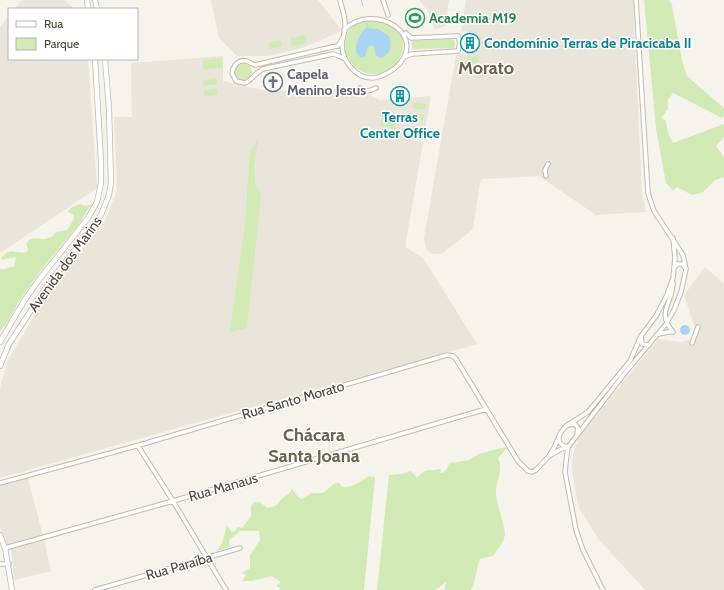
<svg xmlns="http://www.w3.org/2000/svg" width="724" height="590" font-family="Cabin,sans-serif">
<rect width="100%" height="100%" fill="#f6f3ec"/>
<!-- residential -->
<path fill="#eae5da" d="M22,0H64L75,9H14Z
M211,0H318L342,31L302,48L269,56H237L219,38Z
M419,0H449L445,26L435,30L428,11Z
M466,0H633L642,193L646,212L596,215L539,176L483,179L480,183L473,229L443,253L435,254L430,253L426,248L424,238L456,55L468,54L467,31L461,32Z
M9,16V59H88L97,188L0,253V27Z
M223,56V81L267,91L355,88L379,100L431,96L405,247L423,258L477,344L0,478V388L8,360L42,303L80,251L104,223L117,191L114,117H132L131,63Z
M705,267L724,284V590H645L599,540L579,508L572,472L573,454L579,437L658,339L681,342L690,340L693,336L695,328L684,295Z
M28,478L43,536L7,546L0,526V485Z
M44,539L51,571L14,580L11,548Z"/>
<!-- green -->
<path fill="#d2eab5" d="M644,0H669L672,5L682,61L687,76L724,108V116L722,118L673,93L668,100V109L661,118L666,121L668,133L673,143L724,124V137L716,146L724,157V177L715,180L703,192L692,195L677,187L673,191L666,183L656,129Z
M345 45a29 29 0 1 1 58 0a29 29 0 1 1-58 0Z
M306,35L307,43L292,46L290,38Z
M451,39L454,40L455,45L454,48L412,49V41Z
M281,40L282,46L269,49L268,43Z
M466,57H478L479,63L466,64Z
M222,58L223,68L203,69V60Z
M234 72a9 9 0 1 1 18 0a9 9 0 1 1-18 0Z
M510,64L511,72L495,73L494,65Z
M479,66L480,73H467L466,67Z
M216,78L217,84L203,86V80Z
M217,89L218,95L204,96V90Z
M414,102L426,104L425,110L412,108Z
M411,113L424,115L423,121L410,119Z
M382,115L397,118L395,129L380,126Z
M258,139L254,166L255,183L261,195L247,328L230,332L245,223L250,152Z
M80,204L86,206L92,204C86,211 83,220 77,227C57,250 37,275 20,300C13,311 9,322 0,331V269H5L14,266L16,259L15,257L2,260L1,258C12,246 15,255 27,252L28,249L26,244L30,239L34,238L44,239L52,237L56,232L67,230L74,219V215L68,212C70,207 75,206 80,204Z
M506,447L507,448L498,458C504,475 495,480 496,494C497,506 505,526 505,534C504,542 498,549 493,556L480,559C476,569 476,580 471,590H445L446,582L435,590H377L389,475L402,474L411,471L417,478C428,466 426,472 439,469L441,470L440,473C447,473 447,466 450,463L469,460L479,454L497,449Z
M369,476L375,477L364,590H279L280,588L276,586L281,582L272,576L252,581H242L246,575L242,573L250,568V555L260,540L259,531H240L229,540L230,547L217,551L222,543L227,525L232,532L235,531L238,527L242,528L251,516V506L254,502H260L267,508C279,506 276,504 283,498C287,494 290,494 292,489L298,497L302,499L312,493H323L335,483H339L342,487C352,488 360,482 369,476Z"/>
<!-- water -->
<path fill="#a9d4f2" d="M366,28L378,29L389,36C392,45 391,55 381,58C373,56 376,53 374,46L371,45L367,49L365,57L361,58C350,51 359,35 366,28Z
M680 330a5 5 0 1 1 10 0a5 5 0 1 1-10 0Z"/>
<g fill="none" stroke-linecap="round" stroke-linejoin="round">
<!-- stream -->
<path stroke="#a9d4f2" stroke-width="1" d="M361,0L363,6
M367,24L368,28"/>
<defs>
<path id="minor" d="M340,0C342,9 346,18 345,27C345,33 342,39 342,45C342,60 355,78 372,78C380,78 388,73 394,69C433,36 373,0 344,30
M383,0L388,15
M342,39L338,46L332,47L255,65C251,64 250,62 246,61C238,59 233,66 232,73L236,81L245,83C252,80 255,73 263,69L333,54L339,56L345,59
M404,57L412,54L458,51L460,43L458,36L411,38L406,33
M360,88C366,92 370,91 376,88
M546,176L545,170L548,164
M675,267L677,264H683L685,268
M673,332C656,312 672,305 673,283
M659,334L668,332H673
M641,337L642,344L649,345
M692,343L698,327
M569,425L575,424L578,428L577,433
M559,437C558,444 562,445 567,447
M138,446L173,501L226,590
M551,455L559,450L568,447
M0,483L136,446L447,355L453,356L456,359L518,461L528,471L532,472L536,470L549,456L554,448L561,432L566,426L588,412L630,361L641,336L656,316L667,295L673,278L675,258L673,238
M5,548L173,501L486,409
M0,564H9
M95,590L240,548
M603,590L583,550L576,530L565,472L566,462L568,447L625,373L666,324L674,310L681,292L686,269L683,255L654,211L648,193L636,0"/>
<path id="tertiary" d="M87,0L88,9
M95,0L97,9
M0,342L24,301L38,281L88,218L97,202L101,183V161L95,59
M0,366L9,344L45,289L101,215L109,195L111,182L109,109L105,59
M0,535L5,548L12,590"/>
</defs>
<!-- minor casing -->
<use href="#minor" stroke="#c2bbae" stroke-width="5.5"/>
<!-- tertiary casing -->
<use href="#tertiary" stroke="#c2bbae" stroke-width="6"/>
<!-- minor -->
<use href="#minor" stroke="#fff" stroke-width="3.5"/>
<!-- tertiary -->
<use href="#tertiary" stroke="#fff" stroke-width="4.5"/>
</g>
<!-- icons -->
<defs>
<symbol id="stadium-ring" viewBox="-11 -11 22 22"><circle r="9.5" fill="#fff" stroke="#2e9e5b" stroke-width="1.5"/><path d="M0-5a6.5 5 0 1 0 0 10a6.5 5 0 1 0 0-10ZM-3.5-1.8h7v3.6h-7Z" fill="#2e9e5b"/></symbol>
<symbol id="building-ring" viewBox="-11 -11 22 22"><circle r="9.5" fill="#fff" stroke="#0f9aa8" stroke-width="1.5"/><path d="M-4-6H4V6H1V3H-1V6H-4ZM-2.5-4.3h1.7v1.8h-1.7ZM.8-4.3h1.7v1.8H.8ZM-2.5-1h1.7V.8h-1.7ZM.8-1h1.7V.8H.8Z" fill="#0f9aa8"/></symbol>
<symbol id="church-ring" viewBox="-11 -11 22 22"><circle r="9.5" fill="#fff" stroke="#6b7280" stroke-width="1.5"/><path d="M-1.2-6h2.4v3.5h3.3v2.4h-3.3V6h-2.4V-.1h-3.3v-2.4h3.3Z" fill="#6b7280"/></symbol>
</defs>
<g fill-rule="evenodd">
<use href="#stadium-ring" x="404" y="7" width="22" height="22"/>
<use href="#building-ring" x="459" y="32" width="22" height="22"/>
<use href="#church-ring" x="262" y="71" width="22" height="22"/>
<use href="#building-ring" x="389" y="85" width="22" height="22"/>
</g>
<g text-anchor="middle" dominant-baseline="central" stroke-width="3" stroke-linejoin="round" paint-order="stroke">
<!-- leisure labels -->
<g font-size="14" font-weight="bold" fill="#27864d" stroke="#fff" text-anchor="start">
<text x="429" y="18">Academia M19</text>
</g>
<!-- culture labels -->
<g font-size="14" font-weight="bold" fill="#0d838f" stroke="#fff" text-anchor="start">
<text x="484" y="43">Condomínio Terras de Piracicaba II</text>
<text x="400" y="117" text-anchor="middle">Terras<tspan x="400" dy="16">Center Office</tspan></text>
</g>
<!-- worship labels -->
<g font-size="14" font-weight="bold" fill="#5b616d" stroke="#fff" text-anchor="start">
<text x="287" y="74">Capela<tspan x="287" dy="16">Menino Jesus</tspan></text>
</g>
<!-- street labels -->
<g font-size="14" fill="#4b4439" stroke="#fff">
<text transform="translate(65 264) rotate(-54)">Avenida dos Marins</text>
<text transform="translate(293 400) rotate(-16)">Rua Santo Morato</text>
<text transform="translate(223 487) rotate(-16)">Rua Manaus</text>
<text transform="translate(179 566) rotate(-16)">Rua Paraíba</text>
</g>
<!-- district labels -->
<g font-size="18" font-weight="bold" fill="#6e6250" stroke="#fff">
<text x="486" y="68">Morato</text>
<text x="314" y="435">Chácara<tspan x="314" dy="21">Santa Joana</tspan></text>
</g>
</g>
<!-- legend -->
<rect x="8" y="8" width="130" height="52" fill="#ffffff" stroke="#b7b4b0"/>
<rect x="16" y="21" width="20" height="6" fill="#ffffff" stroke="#b7b4b0"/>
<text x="44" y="28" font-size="12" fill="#4b4439">Rua</text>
<rect x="16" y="38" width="20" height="12" fill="#d2eab5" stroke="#b7b4b0"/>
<text x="44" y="48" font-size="12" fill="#4b4439">Parque</text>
</svg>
